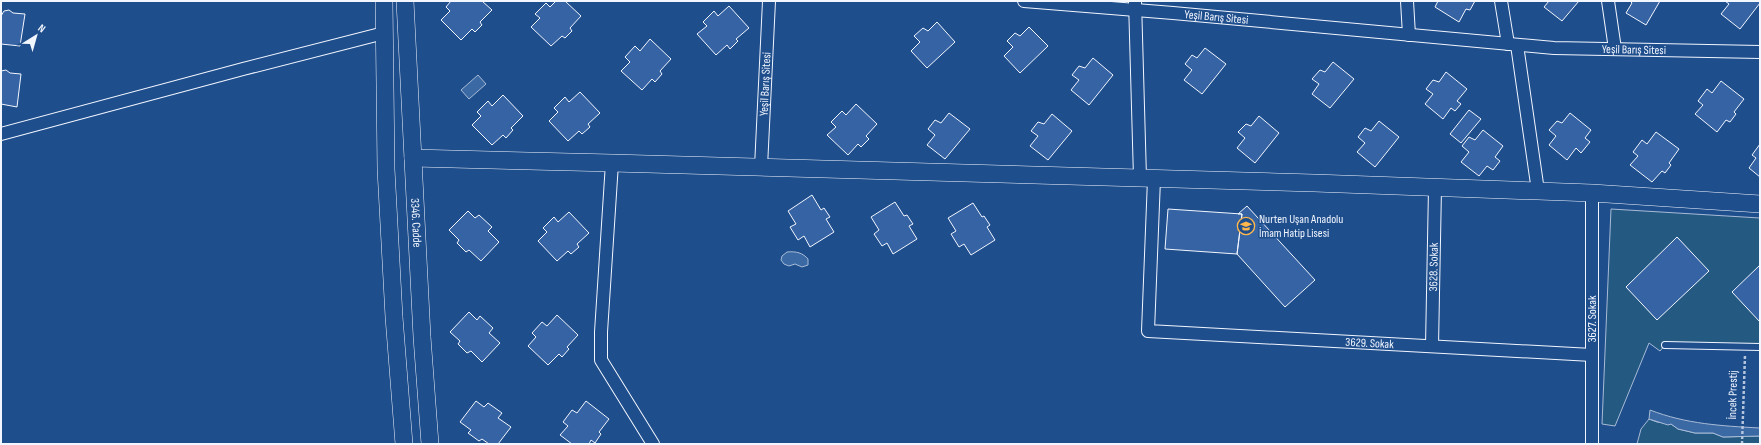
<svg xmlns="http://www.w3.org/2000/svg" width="1761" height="445" font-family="'Sofia Sans Condensed',sans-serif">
<rect width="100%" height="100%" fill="#1f4e8c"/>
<!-- green -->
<path fill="#245a82" stroke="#a8bbd7" d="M1611,209L1760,218V347L1665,345L1660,351L1649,343L1615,426L1602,424Z
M1649,419L1657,422L1671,424L1678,429L1695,433H1713L1723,437L1760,436V444H1637L1641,429Z"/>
<!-- water -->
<path fill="#3b69a3" stroke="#a8bbd7" d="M478,75L486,84L469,99L461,90Z
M787,252C796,251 803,253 808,259V265L802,267L795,264L789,266L784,264L781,260L782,256Z
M1650,410C1686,424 1722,426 1760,428V436L1723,437L1713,433H1695L1678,429L1671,424L1668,425L1649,419Z"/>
<!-- building -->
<path fill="#3563a3" stroke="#f2f6ff" d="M451,1H482L492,10L480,22L482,25L475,32L472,29L461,40L441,20L450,11L446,7Z
M556,1H565L581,16L570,28L572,31L565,38L562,36L551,46L531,27L540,18L535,14L546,3L550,7Z
M1438,1H1475L1470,10L1466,9L1459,22L1435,7Z
M1549,1H1579L1562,21L1544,7Z
M1630,1H1660L1646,25L1626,13L1632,3Z
M1725,1H1760V3L1740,29L1721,14L1729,4Z
M729,6L749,28L736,39L738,41L730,49L727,45L716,55L697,34L707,26L703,22L714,11L718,16Z
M9,10L13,13L25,14L20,46L1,44V16L4,11Z
M937,22L955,42L927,68L911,51L920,42L914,36L923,28L928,31Z
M1029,27L1048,46L1020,73L1004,56L1013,47L1007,41L1015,33L1020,36Z
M650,39L671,59L660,71L662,74L655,82L652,79L642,90L621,71L630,62L625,57L635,46L640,51Z
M1205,48L1226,64L1202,94L1184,80L1192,70L1185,64L1192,55L1197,58Z
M1093,58L1113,75L1089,105L1071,90L1079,80L1072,75L1079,66L1085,68Z
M1333,62L1354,79L1330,108L1312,94L1319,84L1312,79L1320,70L1325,72Z
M6,70L10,73L21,74L17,107L1,104V71Z
M1446,72L1467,89L1457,101L1461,104L1455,111L1451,108L1443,119L1425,104L1433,94L1426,89L1433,80L1439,82Z
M1721,81L1744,99L1734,112L1736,114L1730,122L1726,120L1717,132L1695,114L1703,105L1698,101L1707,89L1712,93Z
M580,92L600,113L588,124L590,127L582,134L579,131L568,141L549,121L558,112L554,108L565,97L569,102Z
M503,95L523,116L511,128L513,130L506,138L503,135L492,145L472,125L481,116L477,112L488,101L492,106Z
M856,104L877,124L866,136L869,139L861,147L858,144L848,155L827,135L836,127L831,122L842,111L846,115Z
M1469,110L1481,119L1461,143L1450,134Z
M949,113L970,129L945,159L927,145L935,135L928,129L935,120L941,123Z
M1570,113L1591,130L1585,138L1590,142L1581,153L1576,148L1567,160L1549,145L1556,136L1549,130L1557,121L1562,123Z
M1052,114L1072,131L1048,160L1030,146L1038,136L1031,131L1038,122L1044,124Z
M1259,116L1279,133L1255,163L1237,148L1245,138L1238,132L1246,124L1251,126Z
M1379,121L1399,137L1375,167L1357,152L1365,143L1358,137L1365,128L1371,131Z
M1483,130L1503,146L1495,157L1500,161L1493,170L1487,166L1479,176L1461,162L1469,152L1462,146L1469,137L1475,140Z
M1656,132L1679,149L1669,163L1671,165L1665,173L1662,171L1652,182L1630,165L1638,156L1633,152L1642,140L1647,144Z
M1760,144V177L1749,168L1756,158L1752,155Z
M812,195L821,210L824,208L830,217L826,219L834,232L810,247L804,236L798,240L790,227L796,224L788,211Z
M895,202L904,216L907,215L913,224L909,226L917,239L893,254L887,243L882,246L874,234L879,230L871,217Z
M973,203L982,217L984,216L990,225L987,227L995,240L971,255L964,244L959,247L951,234L956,231L948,218Z
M1247,206L1315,280L1285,307L1237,254L1242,214H1238Z
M1168,209L1242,214L1237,254L1165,249Z
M468,211L475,218L479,215L492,227L488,231L499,242L481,261L469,250L466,252L457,243L459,240L449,230Z
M569,212L589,233L577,244L579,247L571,254L568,251L557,261L538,241L547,232L543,228L554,217L558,222Z
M1677,237L1709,271L1657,320L1626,287Z
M1760,265V322L1732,292Z
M469,312L477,320L480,316L493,328L489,333L500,343L482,362L471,351L467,353L458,344L460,341L450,332Z
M557,315L578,335L567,347L569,349L562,357L559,354L548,365L528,346L536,337L532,333L542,322L547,326Z
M476,401L484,407L488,403L502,413L498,418L511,427L498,444H489L482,439L479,441L468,433L471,430L460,422Z
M586,401L609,419L599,432L601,434L595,443L591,440L589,444H572L560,435L568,426L563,422L572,410L577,413Z"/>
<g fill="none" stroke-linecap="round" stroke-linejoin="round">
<defs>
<path id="lane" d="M1665,345L1760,347"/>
<g id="street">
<path id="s1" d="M1024,1L1173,13L1554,48L1760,52"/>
<path d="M1135,1L1140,178"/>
<path d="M1407,1L1409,35"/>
<path d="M1501,1L1508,44"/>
<path d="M1608,1L1615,49"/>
<path d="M1517,45L1538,191"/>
<path d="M1,134L243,69L384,33"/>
<path d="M612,163L601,332V360L653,444"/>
<path id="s2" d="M761,167L769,1"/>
<path id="s3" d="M1154,179L1148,331L1592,355"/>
<path id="s4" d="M1432,346L1435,188"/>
<path d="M1592,444V193"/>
</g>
<g id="secondary">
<path d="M384,1L386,169L394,317L404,444"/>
<path id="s5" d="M405,1L422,337L430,444"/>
<path d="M413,158L612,163L1314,183L1592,193L1760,204"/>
</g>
</defs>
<!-- lane casing -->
<use href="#lane" stroke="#f2f6ff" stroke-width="8"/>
<!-- street casing -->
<use href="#street" stroke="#f2f6ff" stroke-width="14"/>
<!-- secondary casing -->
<use href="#secondary" stroke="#f2f6ff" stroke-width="18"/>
<!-- path -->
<path stroke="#b3c4dc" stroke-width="2.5" stroke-dasharray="3 2" stroke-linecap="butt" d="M1742,444L1745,355"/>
<!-- lane -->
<use href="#lane" stroke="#1f4e8c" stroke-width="6"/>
<!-- street -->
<use href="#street" stroke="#1f4e8c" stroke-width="12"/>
<!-- secondary -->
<use href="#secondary" stroke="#1f4e8c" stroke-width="17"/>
</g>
<!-- icons -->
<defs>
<symbol id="school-ring" viewBox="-11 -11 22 22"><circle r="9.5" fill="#1f4e8c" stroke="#ffb74d" stroke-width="1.5"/><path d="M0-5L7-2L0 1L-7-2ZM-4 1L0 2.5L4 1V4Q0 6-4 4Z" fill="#ffb74d"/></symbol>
</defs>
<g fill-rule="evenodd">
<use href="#school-ring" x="1236" y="216" width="20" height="20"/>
</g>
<g text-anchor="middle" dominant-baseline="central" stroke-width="3" stroke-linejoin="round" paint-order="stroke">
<!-- street labels -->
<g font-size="12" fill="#f2f6ff" stroke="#1f4e8c">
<text stroke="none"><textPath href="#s1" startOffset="193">Yeşil Barış Sitesi</textPath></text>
<text stroke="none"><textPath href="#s1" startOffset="612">Yeşil Barış Sitesi</textPath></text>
<text stroke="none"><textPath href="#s2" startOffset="83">Yeşil Barış Sitesi</textPath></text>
<text stroke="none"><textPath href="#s5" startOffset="222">3346. Cadde</textPath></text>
<text stroke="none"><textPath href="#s4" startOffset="79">3628. Sokak</textPath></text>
<text transform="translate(1592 319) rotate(-90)">3627. Sokak</text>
<text stroke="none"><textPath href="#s3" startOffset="374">3629. Sokak</textPath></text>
<text transform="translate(1733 395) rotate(-89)">İncek Prestij</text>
</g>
<!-- poi labels -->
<g font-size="12" fill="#f2f6ff" stroke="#1f4e8c" text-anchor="start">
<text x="1259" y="219">Nurten Uşan Anadolu<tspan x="1259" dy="14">İmam Hatip Lisesi</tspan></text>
</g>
</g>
<!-- border -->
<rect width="1761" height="445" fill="none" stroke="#f2f6ff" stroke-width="4"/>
<!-- north arrow -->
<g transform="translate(36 36) rotate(37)" stroke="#1f4e8c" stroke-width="3" paint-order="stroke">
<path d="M0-3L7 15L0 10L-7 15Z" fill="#f2f6ff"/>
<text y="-6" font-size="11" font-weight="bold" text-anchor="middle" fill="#f2f6ff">N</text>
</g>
</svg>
